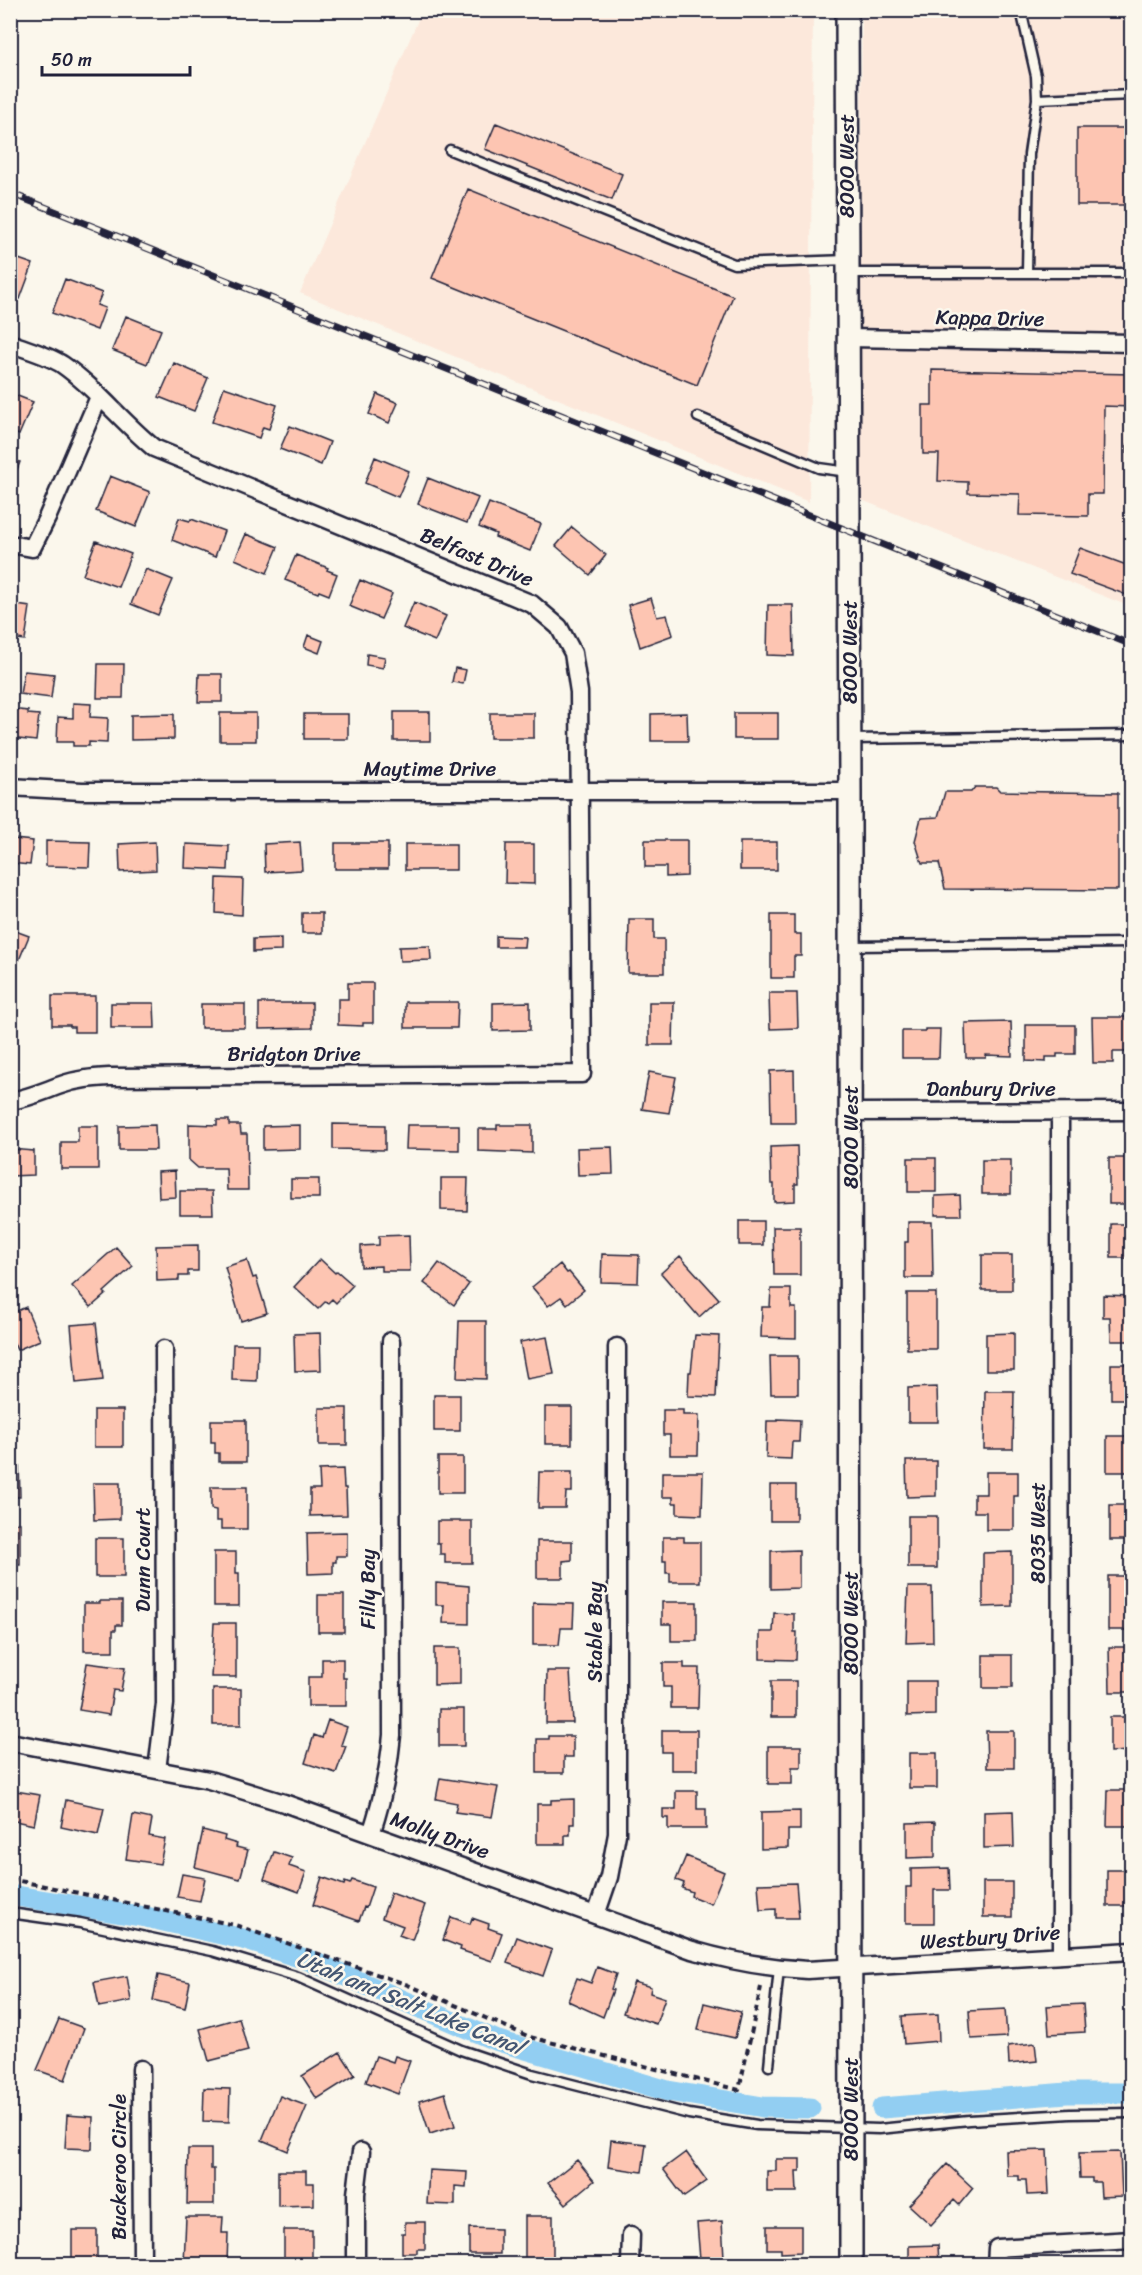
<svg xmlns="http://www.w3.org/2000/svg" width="1142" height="2275" font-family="Sriracha,sans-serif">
<rect width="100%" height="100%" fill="#fbf7ec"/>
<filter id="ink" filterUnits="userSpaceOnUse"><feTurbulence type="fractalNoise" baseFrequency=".0167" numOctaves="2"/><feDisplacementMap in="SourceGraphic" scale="12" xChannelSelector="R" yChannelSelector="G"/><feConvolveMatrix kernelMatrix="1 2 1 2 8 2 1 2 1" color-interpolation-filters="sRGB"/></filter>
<g filter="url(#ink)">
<!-- built -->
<path fill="#fce8db" d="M422,11H813L809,502L300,293Z
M862,11H1131V607L859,499Z"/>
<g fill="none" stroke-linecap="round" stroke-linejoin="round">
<!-- canal -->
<path stroke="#92cef2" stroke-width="21" d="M10,1895L146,1917L243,1939L311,1961L495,2040L668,2091L763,2107L810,2108
M882,2108L1067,2093H1132"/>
</g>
<!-- building -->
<path fill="#fdc5b2" stroke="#22223b" stroke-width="1.5" d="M496,123L622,174L612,200L485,149Z
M1077,128H1132V205H1077Z
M468,189L733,296L697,385L432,278Z
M10,256L33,264L20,299L10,295Z
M65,279L102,293L97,305L105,308L97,330L52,313Z
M126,316L161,330L147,364L112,350Z
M174,363L208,378L194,411L159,397Z
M932,370L1132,374V407L1104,406L1103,494H1088V516L1019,515L1020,494L968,493V482L938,481L939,454H923V405H932Z
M224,387L277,405L269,429L263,427L259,438L212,422Z
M10,393L33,402L19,435L10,431Z
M377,394L398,403L389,423L369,414Z
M290,426L330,442L321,465L280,449Z
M1127,444H1132V472H1127Z
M375,457L409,471L398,497L365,483Z
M10,459L20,462L10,488Z
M110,476L150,492L136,527L96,511Z
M428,478L478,498L467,523L418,504Z
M489,503L541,524L530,551L495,537L496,534L479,527Z
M1130,504H1132V531H1129Z
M179,518L190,521L191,519L224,531L215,557L172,540Z
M572,527L606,555L590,575L556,546Z
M246,534L278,547L267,573L235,559Z
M96,541L131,554L118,587L83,575Z
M1080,548L1132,567V597L1070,574Z
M296,555L328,568L327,570L337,574L329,595L319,591L318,593L285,580Z
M146,569L173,580L158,615L131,604Z
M360,580L392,594L381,619L349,606Z
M651,598L657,617L667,615L673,635L640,647L628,605Z
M414,602L446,616L435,641L403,628Z
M10,604L30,607L25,640L10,638Z
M768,605H793L794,656L767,655Z
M308,635L323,641L319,653L304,647Z
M367,654L385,657L383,668L366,665Z
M98,664H124L123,698H97Z
M455,668L466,670L463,684L452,682Z
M24,671L54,674L51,698L20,694Z
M199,674H222V702H198Z
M73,703L91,704L90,717L108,718L107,743L89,742V746H73V742H57L58,717L73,718Z
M10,709L28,711V714L39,715L36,741L10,738Z
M394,712H430V741H394Z
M220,713H256V741H220Z
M490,713H534V738H490Z
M687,713L688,741H651V714Z
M734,713H778V739H734Z
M174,714V739L131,740V715Z
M304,714H348V739H304Z
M975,787H996L1000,791L1118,793V890L945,889L939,863H922L915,841L921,818L938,817L945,792H971Z
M10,835H15L14,839L33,841L30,865L10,863Z
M645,840H687V876L666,877V867H645Z
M46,841L90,842L89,867L46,866Z
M155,842L156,870L120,872L119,844Z
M300,842L302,870L265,872L264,844Z
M740,842H777V870H740Z
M335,843H388V869H335Z
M186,844L229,846L228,870L185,868Z
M405,844H456V870H405Z
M506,844H534V884L505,883Z
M217,878L243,879L242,915L216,913Z
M302,913H322V933H302Z
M771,915H794V934H801V956H794V978H771Z
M629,919H654V939H664V973H628Z
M10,929L29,936L19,960L10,957Z
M496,936L525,937L524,947H496Z
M281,938V951L253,952V939Z
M430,946L431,960L400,961L399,947Z
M348,983H373V1023H363V1026L338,1025V999H348Z
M769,993H797L798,1028L770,1029Z
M52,996H95V1032H74V1027H70V1025H52Z
M405,1002H458L457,1028H405Z
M530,1002V1030L493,1031V1003Z
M649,1002H674L673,1045H649Z
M111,1003H154L155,1028H111Z
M259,1003H312V1028L259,1029Z
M201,1004H245V1028H201Z
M1092,1017H1132V1052H1113V1063H1093Z
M1011,1022L1012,1056L986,1055V1058H966L965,1023Z
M1026,1025H1075V1054H1057V1057H1046V1062L1026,1061Z
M925,1029H940L939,1058H902V1031H925Z
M794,1070L795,1123H771L770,1071Z
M649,1072L676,1077L669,1113L642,1109Z
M217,1120H229V1125H240L241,1134H247L248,1190H227L226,1168H198L189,1160V1124L217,1125Z
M333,1124L385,1125V1150L333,1149Z
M155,1125L156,1150H119V1126Z
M300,1125V1149L263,1150V1126Z
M407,1125H459V1150L406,1149Z
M497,1125H532V1153L478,1151V1129H497Z
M78,1126H98V1169H61V1142H78Z
M797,1146L798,1184H795V1201L774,1202V1184H771L770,1147Z
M612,1147L613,1174L578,1175L577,1148Z
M10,1149L34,1151V1175L10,1176Z
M908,1158H936V1192H908Z
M1109,1158H1132V1204H1109Z
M982,1160H1011V1194H982Z
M175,1171L176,1197L159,1198L158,1172Z
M441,1178H468L467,1211L441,1210Z
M291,1179H319V1198H291Z
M180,1191H212L213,1214H180Z
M960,1195L961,1215H935V1196Z
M739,1221H763V1245H739Z
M908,1222H932L933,1278H905V1242H908Z
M1111,1224H1132V1258H1111Z
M773,1227H800V1275H774Z
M409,1235L410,1271H381V1266L361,1267V1246L379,1245V1236Z
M198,1245V1271H188V1276H179V1280L157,1281L156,1246Z
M116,1247L133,1266L104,1292L106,1294L91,1307L72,1286Z
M602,1254L639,1255L638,1283L601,1282Z
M982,1255H1012V1290H982Z
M680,1256L719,1299L699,1317L661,1273Z
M320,1259L335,1273L337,1271L353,1285L336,1303L332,1299L328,1303L325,1302L318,1309L294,1287Z
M247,1260L253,1278L256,1277L267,1313L241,1321L225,1267Z
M439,1263L469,1284L454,1305L424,1283Z
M560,1264L567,1273L569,1272L584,1290L567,1304L561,1297L548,1306L532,1287Z
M771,1289H791V1308H796V1338L761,1337L762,1307H770Z
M907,1293H936V1349H907Z
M1103,1295L1132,1296V1341H1111L1110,1317H1103Z
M26,1307L40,1340L17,1350L10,1335V1314Z
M459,1321H486V1379L457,1378Z
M96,1323L103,1380L76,1383L71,1325Z
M320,1333L321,1370L295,1371L294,1334Z
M1014,1333V1370H986V1334Z
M695,1335L719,1336L716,1397L688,1396L689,1372H691Z
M547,1337L554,1374L527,1379L520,1342Z
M233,1344H258L257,1381L232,1380Z
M770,1356H798V1394H771Z
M1111,1364H1132V1399H1111Z
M937,1387L938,1422H908V1388Z
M985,1391H1014L1013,1449H984Z
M434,1395H460V1431H434Z
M545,1407H572V1444H545Z
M319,1408H347V1445H319Z
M94,1410H123V1447H94Z
M663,1410H683V1415H699L698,1455H670V1435H663Z
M778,1419L800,1420L799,1442H792L791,1459L766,1458L767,1421H778Z
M211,1420H246V1462H219V1453H215V1442H211Z
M1107,1436H1132V1472H1107Z
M438,1457H463V1493H438Z
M906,1461H936V1496L907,1497Z
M10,1462H19L20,1497H10Z
M343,1469L344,1488H346L347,1515L310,1516V1489H320L319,1470Z
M539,1472H572V1492H566L565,1508H538Z
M662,1472H703L702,1515L677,1514V1503H673V1497H662Z
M986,1472H1018V1496H1014V1530H986V1512H974V1494H986Z
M93,1483H120V1519L94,1520Z
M770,1485H796V1521H770Z
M211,1487H247V1529H221V1521H216V1510L211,1509Z
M1110,1505H1132V1540H1110Z
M908,1516H937V1568H908Z
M437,1521H472V1563H445V1554H440V1543H437Z
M10,1523H20V1565H10Z
M347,1532V1556H336V1562H333V1573L308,1574L307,1533Z
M663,1537H684V1542H700V1582H670V1573H666V1561H663Z
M95,1538H124V1577H95Z
M537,1541H572V1560L563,1561V1578H537Z
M799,1550V1588L771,1589V1551Z
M214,1552H236V1573H239V1606H214Z
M1012,1552V1606L983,1607V1553Z
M1108,1576H1132V1630H1108Z
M436,1583L469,1586V1624L443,1623L444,1605H436Z
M908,1587H932L933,1642L906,1643Z
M10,1588H18V1626H10Z
M318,1595H344V1632H318Z
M100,1601H122V1625H116V1630H113V1651H84V1603H100Z
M662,1602H697V1641H671V1624H662Z
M533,1603L574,1604L573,1628H561L559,1645H533Z
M774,1613L794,1614V1632H797L796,1660L760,1659V1632H773Z
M214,1623H236V1677H211Z
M1109,1647H1132V1692H1110Z
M434,1648H460V1684L434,1685Z
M983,1655H1012V1688H983Z
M322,1659H343V1678H346V1706H308V1677H322Z
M87,1663L125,1668L121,1691L113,1690L109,1715L79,1710Z
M663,1663H684V1668H699L698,1708H671V1687H663Z
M547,1671H570L573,1723H546Z
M771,1681H796V1717H771Z
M907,1681H935V1715L907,1716Z
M213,1689H241V1725H213Z
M439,1709H464V1746H439Z
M1110,1717H1132V1751L1110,1752Z
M328,1720L347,1727L341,1745L346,1746L336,1773L305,1763L314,1735L322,1738Z
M662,1730H697V1770H671V1752H662Z
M986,1731H1014V1768H987Z
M549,1736H573V1757H564V1773H537V1739H549Z
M768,1746H801V1767H792V1784H768Z
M909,1753H937V1788H909Z
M440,1778L498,1787L492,1817L455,1812L457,1803L436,1799Z
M10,1790L40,1795L34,1825L10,1820Z
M1108,1790H1132V1826H1107Z
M676,1791H697V1809H706V1829H668V1818H663V1809H676Z
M574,1799V1824H570V1835H565V1844H537V1804H551V1800Z
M66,1800L104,1808L98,1835L61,1827Z
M800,1811V1830H788V1848L761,1849V1812Z
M1013,1811L1014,1847L984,1848V1812Z
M133,1815L152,1819L149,1836L165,1839L160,1864L126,1859Z
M935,1822V1857L907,1858V1823Z
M203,1830L225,1836L224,1840L237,1844L236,1847L248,1850L240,1879L195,1867Z
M274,1852L292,1858L289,1866L306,1872L299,1892L264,1879Z
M686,1856L724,1872L711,1904L691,1896L692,1892L682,1888L684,1883L676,1880Z
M949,1868L950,1890H934V1923H906V1887H911V1869Z
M1107,1870H1132V1906H1107Z
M182,1874L205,1878L200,1901L177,1897Z
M322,1877L344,1885L345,1882L350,1884L352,1880L373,1887L366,1908L364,1907L359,1921L313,1905Z
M983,1882H1012V1917H983Z
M796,1883L799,1918H776V1909L760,1910L758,1884Z
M391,1893L425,1905L412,1940L399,1935L403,1926L382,1918Z
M451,1917L470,1924L472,1918L489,1924L488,1928L502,1933L492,1961L460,1950L461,1947L443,1940Z
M517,1937L552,1950L543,1976L507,1963Z
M597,1967L616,1974L611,1989L613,1990L603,2017L568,2001L577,1978L591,1983Z
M158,1975L190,1982L185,2008L153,2000Z
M127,1976L131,2001L99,2007L94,1982Z
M634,1982L651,1987L650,1993L665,1998L656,2024L623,2013Z
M1129,2002H1132V2029H1129Z
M704,2003L741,2012L735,2038L698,2030Z
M1083,2004L1085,2032L1049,2034L1047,2006Z
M1005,2009L1007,2037L971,2039L969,2011Z
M938,2014L939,2041L904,2044L902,2016Z
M239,2018L248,2051L209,2061L200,2029Z
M59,2019L84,2028L65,2080L37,2070Z
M1035,2043L1037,2061L1009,2064L1008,2046Z
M340,2052L355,2075L317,2099L302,2076Z
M376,2056L393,2062L395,2056L410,2061L398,2094L366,2082Z
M204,2088L230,2089L229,2122L203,2121Z
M445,2093L455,2126L430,2134L419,2101Z
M280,2096L307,2106L288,2151L262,2140Z
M67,2115L93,2117L92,2149L65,2148Z
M611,2140L646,2144L642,2172L608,2167Z
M188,2149H211V2169H214V2204H187Z
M1047,2150L1049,2194L1027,2195L1026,2180H1019V2176H1007L1006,2151Z
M686,2152L707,2181L684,2197L663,2169Z
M1120,2152L1122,2196L1101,2197L1100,2182H1092V2178H1080L1079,2153Z
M776,2159H800V2171H796L797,2192H767V2171H776Z
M577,2160L594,2181L566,2204L548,2183Z
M947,2164L973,2188L959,2205L954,2200L931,2225L909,2205Z
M429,2170L467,2172L466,2187L455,2186V2205L427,2204Z
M278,2171H306V2183H314V2205L278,2206Z
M525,2216H553V2263H525Z
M186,2217H223L222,2233H228L227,2263L184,2264Z
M722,2221L724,2258L700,2259L697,2223Z
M405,2222H425V2249H417V2253H402V2233H405Z
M767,2226H801V2252L781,2253V2249H767Z
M469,2228L500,2229V2254H469Z
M72,2230H97V2263H72Z
M284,2230H312V2264H284Z
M938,2245L939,2264H909V2246Z"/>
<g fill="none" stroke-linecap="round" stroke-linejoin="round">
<defs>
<path id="service" d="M1021,10L1036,76L1037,99L1029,154L1027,273
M1037,99L1132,95
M450,150L734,264L848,260
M849,273H1132
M698,417L819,468L848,472
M851,739L1132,735
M851,946L1132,943
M10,1913L80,1923L212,1951L298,1977L461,2050L532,2074L689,2114L757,2125L879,2129L969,2120L1070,2114L1132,2113
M769,2066L779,1968"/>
<path id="minor" d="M848,338L1132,343
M10,343C27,350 48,355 63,365C96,388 122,422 154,448L532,604L559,627L573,653L579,692L582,1074L109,1077C93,1078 77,1079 61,1085C44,1091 29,1098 10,1101
M10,544L32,548L47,518L99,397
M10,787L82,791H850
M851,1112L1132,1111
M1060,1112L1061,1955
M10,1742L209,1780L284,1803L692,1950C730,1961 768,1968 807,1970L1132,1951
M157,1770L165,1704L164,1349
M371,1834C382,1801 389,1770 392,1735L391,1341
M596,1915L609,1877L617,1834V1347
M141,2069L142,2264
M356,2264V2194L361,2152
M630,2264L631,2235
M996,2264L997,2248L1132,2240"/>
<path id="tertiary" d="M847,10L850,791L851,2264"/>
</defs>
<!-- service casing -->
<use href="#service" stroke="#22223b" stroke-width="13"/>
<!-- minor casing -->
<use href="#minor" stroke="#22223b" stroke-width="21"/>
<!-- tertiary casing -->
<use href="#tertiary" stroke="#22223b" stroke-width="26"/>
<!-- path -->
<path stroke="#22223b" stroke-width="4" stroke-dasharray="6 4.5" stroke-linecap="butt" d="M10,1879L235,1925L408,1985L530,2037L739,2090L761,1987"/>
<!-- service -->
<use href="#service" stroke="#fbf7ec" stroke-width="8"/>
<!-- minor -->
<use href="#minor" stroke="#fbf7ec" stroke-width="16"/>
<!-- tertiary -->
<use href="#tertiary" stroke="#fbf7ec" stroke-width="21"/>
<defs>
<path id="rail" d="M10,193L1132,645"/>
</defs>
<!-- rail casing -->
<use href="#rail" stroke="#22223b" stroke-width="7"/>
<!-- rail -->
<use href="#rail" stroke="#fbf7ec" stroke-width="4.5" stroke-dasharray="14" stroke-linecap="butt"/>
</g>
</g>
<g text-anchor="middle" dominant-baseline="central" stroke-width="5" stroke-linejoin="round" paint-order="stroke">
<!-- street labels -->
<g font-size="21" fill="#22223b" stroke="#fbf7ec">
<text transform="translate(847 166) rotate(-90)">8000 West</text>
<text transform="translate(990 318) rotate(1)">Kappa Drive</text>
<text transform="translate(477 557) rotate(23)">Belfast Drive</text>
<text transform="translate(850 652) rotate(-90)">8000 West</text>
<text x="430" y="769">Maytime Drive</text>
<text x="294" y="1054">Bridgton Drive</text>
<text x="991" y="1089">Danbury Drive</text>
<text transform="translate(851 1137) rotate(-90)">8000 West</text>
<text transform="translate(1038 1533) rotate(-90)">8035 West</text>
<text transform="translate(143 1560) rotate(-90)">Dunn Court</text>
<text transform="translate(368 1589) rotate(-90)">Filly Bay</text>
<text transform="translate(851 1623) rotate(-90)">8000 West</text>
<text transform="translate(595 1632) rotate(-90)">Stable Bay</text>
<text transform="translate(440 1835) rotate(20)">Molly Drive</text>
<text transform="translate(990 1937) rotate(-4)">Westbury Drive</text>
<text transform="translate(851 2109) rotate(-90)">8000 West</text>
<text transform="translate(119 2167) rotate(-90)">Buckeroo Circle</text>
</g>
<!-- water labels -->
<g font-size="22" font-style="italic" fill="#445672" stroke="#fbf7ec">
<text transform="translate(410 2003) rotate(22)">Utah and Salt Lake Canal</text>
</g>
</g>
<!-- margin -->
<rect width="1142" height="2275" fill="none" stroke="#fbf7ec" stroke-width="36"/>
<rect x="18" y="18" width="1106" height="2239" fill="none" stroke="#22223b" stroke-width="2" filter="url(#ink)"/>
<!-- scale -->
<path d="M42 66v9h148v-9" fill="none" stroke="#22223b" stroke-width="3"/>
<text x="51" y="66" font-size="18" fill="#22223b" stroke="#fbf7ec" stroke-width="4.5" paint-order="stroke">50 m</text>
</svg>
